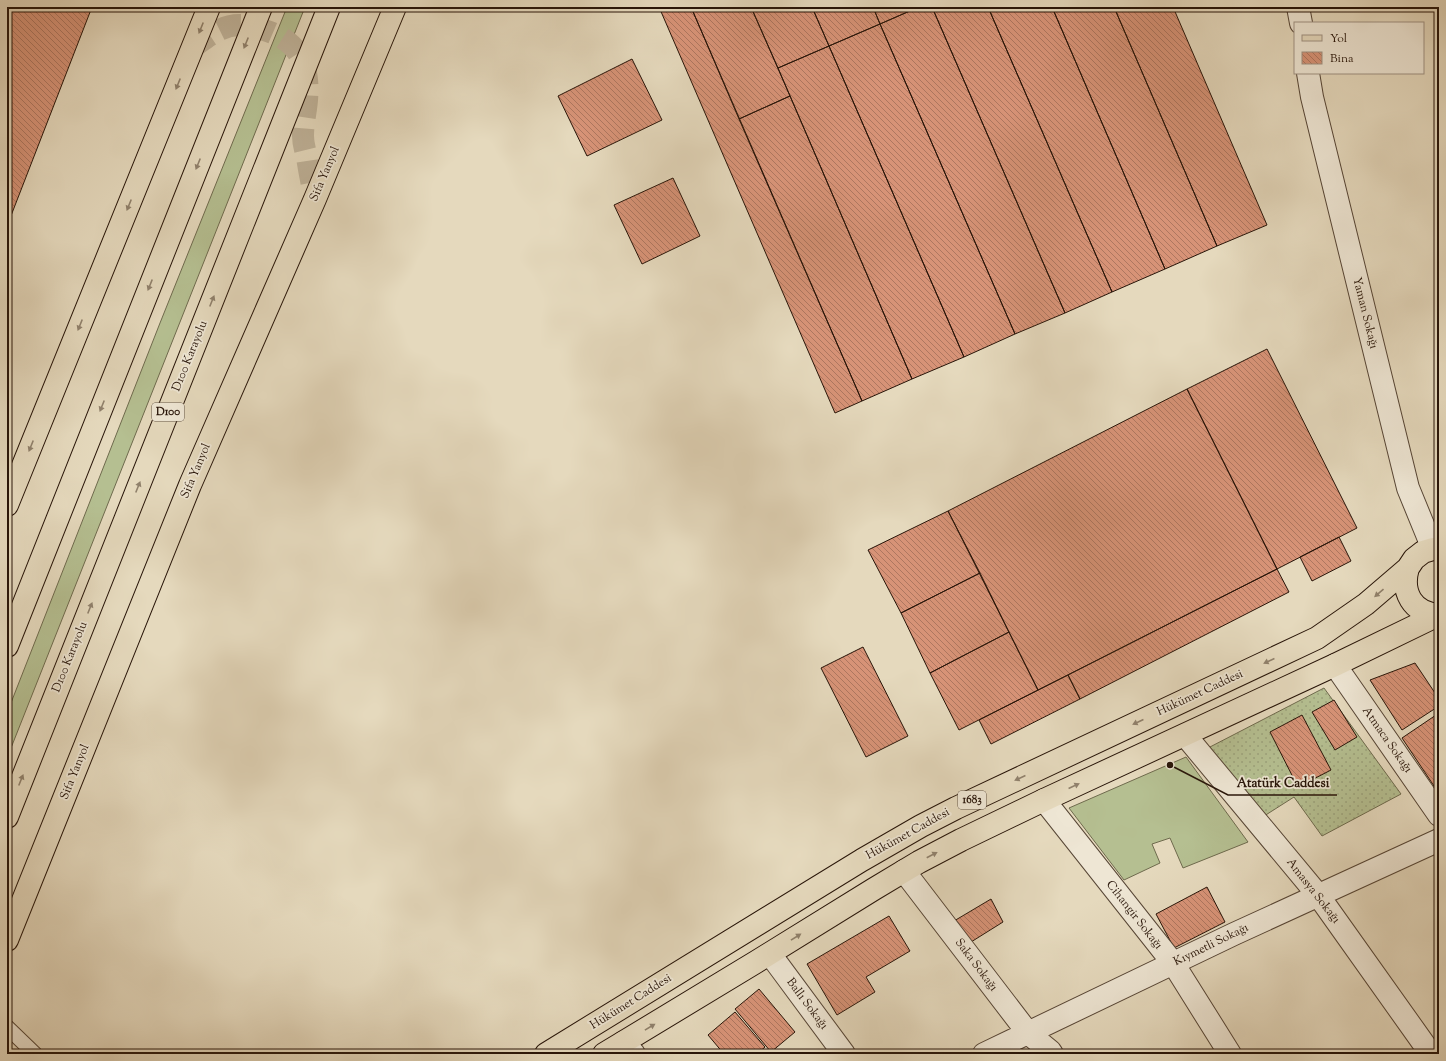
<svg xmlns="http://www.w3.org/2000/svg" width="1446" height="1061" font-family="'Sorts Mill Goudy',serif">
<defs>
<pattern id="garden-dots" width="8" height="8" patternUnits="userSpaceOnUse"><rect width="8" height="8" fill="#b5bf91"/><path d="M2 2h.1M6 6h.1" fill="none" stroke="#9ca37c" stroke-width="1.8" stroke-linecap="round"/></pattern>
<pattern id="building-back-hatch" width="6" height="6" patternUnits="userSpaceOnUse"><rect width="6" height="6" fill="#d79377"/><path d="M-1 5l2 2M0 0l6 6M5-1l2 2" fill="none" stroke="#ae7760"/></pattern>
</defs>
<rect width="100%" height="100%" fill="#e5d9bd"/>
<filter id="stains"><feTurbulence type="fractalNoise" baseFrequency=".005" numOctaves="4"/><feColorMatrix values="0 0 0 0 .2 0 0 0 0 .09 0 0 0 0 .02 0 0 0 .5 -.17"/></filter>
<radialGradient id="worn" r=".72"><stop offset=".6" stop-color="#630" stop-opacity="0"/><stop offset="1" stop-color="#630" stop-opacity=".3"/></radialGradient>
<!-- grass -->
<path fill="#b5bf91" stroke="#6e6a4d" d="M287,7H305L7,758V713L160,323Z
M1186,757L1248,842L1183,868L1170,838L1152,844L1160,863L1124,880L1069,808Z"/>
<!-- garden -->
<path fill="url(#garden-dots)" stroke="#6e6a4d" d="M1324,688L1401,794L1322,836L1294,797L1261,818L1208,748Z"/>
<!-- building -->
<path fill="url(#building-back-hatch)" stroke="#281509" d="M7,7H92L7,226Z
M659,7H691L862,401L835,413Z
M691,7H751L790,96L739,119Z
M751,7H812L829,46L778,68Z
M812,7H873L880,24L829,46Z
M873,7H919L880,24Z
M919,7H932L1065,313L1015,334L880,24Z
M932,7H988L1112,292L1065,313Z
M988,7H1052L1165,269L1112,292Z
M1052,7H1114L1217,246L1165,269Z
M1114,7H1173L1267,225L1217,246Z
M880,24L1015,334L964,357L829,46Z
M829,46L964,357L912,379L778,68Z
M632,59L662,120L587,156L558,96Z
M790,96L912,379L862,401L739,119Z
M673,178L700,236L642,264L614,205Z
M1267,349L1357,528L1277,569L1187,389Z
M1187,389L1277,569L1038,690L948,511Z
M948,511L980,573L901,613L868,550Z
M1339,537L1351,561L1312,581L1300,557Z
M1277,569L1289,592L1080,699L1068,675Z
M980,573L1009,632L930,673L901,613Z
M1009,632L1038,690L959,730L930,673Z
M863,647L908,736L866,757L821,668Z
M1415,663L1439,699V706L1402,730L1370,680Z
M1068,675L1080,699L991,744L979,720Z
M1334,700L1357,737L1335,750L1312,712Z
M1439,713V791L1438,792L1402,738Z
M1302,715L1331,770L1298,787L1270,732Z
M1207,887L1225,922L1174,948L1156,914Z
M991,899L1003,922L971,942L954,921Z
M889,916L910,951L866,977L875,992L837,1015L807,964Z
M759,989L795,1032L771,1052L735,1009Z
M735,1012L765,1047L757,1054H724L708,1035Z"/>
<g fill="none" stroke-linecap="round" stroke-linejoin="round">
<!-- primary-tunnel -->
<path stroke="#bfb299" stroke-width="22" stroke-dasharray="22 11" stroke-linecap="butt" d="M192,48C219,29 230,18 264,30C299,41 310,64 307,100C306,112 303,124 303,136C303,143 305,150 307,157C309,171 312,185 315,199"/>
<defs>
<path id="service" d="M7,1027L35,1054"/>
<path id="minor" d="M1335,665L1439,815
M1185,735L1318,895L1431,1054
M1044,800L1173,963L1230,1054
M904,871L1028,1033L1050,1051L1052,1054
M770,954L844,1054
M624,1042L634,1054
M984,1054L1234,934L1439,840"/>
<path id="tertiary" d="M1298,7L1301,23
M1308,73L1312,97L1408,488L1433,549"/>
<path id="primary" d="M1408,568C1401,592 1412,613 1439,615
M7,940L190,485L315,199L395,7
M546,1054L862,860L921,826L956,808L1317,638L1366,604L1408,568L1414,559L1423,552L1433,549H1439
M604,1054L756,962L874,889L919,862L961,840L1044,800L1335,665L1438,615"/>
<path id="trunk" d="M7,505L209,7
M7,646L261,7
M7,817L329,7"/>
</defs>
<!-- service casing -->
<use href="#service" stroke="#574636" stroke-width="16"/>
<!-- minor casing -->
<use href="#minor" stroke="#574636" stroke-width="24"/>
<!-- tertiary casing -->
<use href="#tertiary" stroke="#574636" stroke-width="24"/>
<!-- primary casing -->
<use href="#primary" stroke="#281509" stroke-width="24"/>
<!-- trunk casing -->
<use href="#trunk" stroke="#281509" stroke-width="24"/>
<!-- service -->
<use href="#service" stroke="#eee6d4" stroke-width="14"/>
<!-- minor -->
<use href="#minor" stroke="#eee6d4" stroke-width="22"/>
<!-- tertiary -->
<use href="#tertiary" stroke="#eee6d4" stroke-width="22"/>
<!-- primary -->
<use href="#primary" stroke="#e5d9bd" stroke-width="22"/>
<!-- trunk -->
<use href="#trunk" stroke="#e5d9bd" stroke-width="22"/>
</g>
<!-- one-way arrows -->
<defs><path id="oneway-solid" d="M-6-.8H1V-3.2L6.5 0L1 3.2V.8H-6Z"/></defs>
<g fill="#90816c">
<use href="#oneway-solid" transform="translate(201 28) rotate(112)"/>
<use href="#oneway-solid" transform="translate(246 43) rotate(112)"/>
<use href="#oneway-solid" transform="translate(178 84) rotate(112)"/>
<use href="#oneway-solid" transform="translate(198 164) rotate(112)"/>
<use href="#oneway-solid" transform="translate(129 205) rotate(112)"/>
<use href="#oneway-solid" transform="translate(150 285) rotate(112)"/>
<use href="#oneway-solid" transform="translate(212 301) rotate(-68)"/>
<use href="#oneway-solid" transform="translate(80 325) rotate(112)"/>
<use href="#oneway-solid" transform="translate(102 406) rotate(112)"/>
<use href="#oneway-solid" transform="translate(31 446) rotate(112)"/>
<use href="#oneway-solid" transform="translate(138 487) rotate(-68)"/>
<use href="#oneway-solid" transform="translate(1379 593) rotate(139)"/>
<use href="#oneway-solid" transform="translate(90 608) rotate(-68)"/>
<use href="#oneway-solid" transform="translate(1269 661) rotate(155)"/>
<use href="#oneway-solid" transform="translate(1138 722) rotate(155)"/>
<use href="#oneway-solid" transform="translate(1020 778) rotate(155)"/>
<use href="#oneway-solid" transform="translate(21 780) rotate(-68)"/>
<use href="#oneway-solid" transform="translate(1074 786) rotate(-25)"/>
<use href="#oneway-solid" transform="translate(932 855) rotate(-28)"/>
<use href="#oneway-solid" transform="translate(796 937) rotate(-32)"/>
<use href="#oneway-solid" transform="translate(650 1027) rotate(-31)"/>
</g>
<g text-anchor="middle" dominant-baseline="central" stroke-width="3.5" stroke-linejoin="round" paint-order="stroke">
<!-- shield labels -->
<g fill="#eee6d4" stroke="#635446" stroke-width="1">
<rect x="152" y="403" width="32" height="18" rx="3"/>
<rect x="958" y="791" width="28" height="18" rx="3"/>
</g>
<g font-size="11" font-weight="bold" fill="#281509">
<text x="168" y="412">D100</text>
<text x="972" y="800">1683</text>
</g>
<!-- street labels -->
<g font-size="12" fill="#281509" stroke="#eee6d4">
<text transform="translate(325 174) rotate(-67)">Sifa Yanyol</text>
<text transform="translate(1365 313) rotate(76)">Yaman Sokağı</text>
<text transform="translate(190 356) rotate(-68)">D100 Karayolu</text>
<text transform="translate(196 471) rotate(-67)">Sifa Yanyol</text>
<text transform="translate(70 657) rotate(-68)">D100 Karayolu</text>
<text transform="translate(1200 693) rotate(-25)">Hükümet Caddesi</text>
<text transform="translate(1387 740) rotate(55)">Atmaca Sokağı</text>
<text transform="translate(75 772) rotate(-68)">Sifa Yanyol</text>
<text transform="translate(908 834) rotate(-29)">Hükümet Caddesi</text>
<text transform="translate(1313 891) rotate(52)">Amasya Sokağı</text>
<text transform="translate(1134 915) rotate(52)">Cihangir Sokağı</text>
<text transform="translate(1211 945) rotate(-26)">Kıymetli Sokağı</text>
<text transform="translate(976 965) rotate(53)">Saka Sokağı</text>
<text transform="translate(631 1002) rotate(-32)">Hükümet Caddesi</text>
<text transform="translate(807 1004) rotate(53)">Ballı Sokağı</text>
</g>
</g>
<!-- callouts -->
<path fill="none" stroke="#281509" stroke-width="1.5" d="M1170 765L1228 795H1337"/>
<circle fill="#281509" stroke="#eee6d4" stroke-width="1.5" cx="1170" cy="765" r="4"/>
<g font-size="13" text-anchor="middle" font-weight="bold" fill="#281509" stroke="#eee6d4" stroke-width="3.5" stroke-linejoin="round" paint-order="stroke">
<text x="1283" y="787">Atatürk Caddesi</text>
</g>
<!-- margin -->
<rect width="1446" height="1061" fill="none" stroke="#e5d9bd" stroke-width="24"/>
<rect x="8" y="8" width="1430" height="1045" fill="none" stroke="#281509" stroke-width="2"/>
<rect x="12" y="12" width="1422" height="1037" fill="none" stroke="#281509"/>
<!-- legend -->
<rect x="1294" y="22" width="130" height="52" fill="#eee6d4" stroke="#9f9283"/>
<rect x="1302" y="35" width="20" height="6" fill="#e5d9bd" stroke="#9f9283"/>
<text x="1330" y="42" font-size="12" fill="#281509">Yol</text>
<rect x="1302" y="52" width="20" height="12" fill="url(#building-back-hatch)" stroke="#9f9283"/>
<text x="1330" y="62" font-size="12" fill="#281509">Bina</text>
<rect width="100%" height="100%" filter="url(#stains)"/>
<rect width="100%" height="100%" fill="url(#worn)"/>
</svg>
